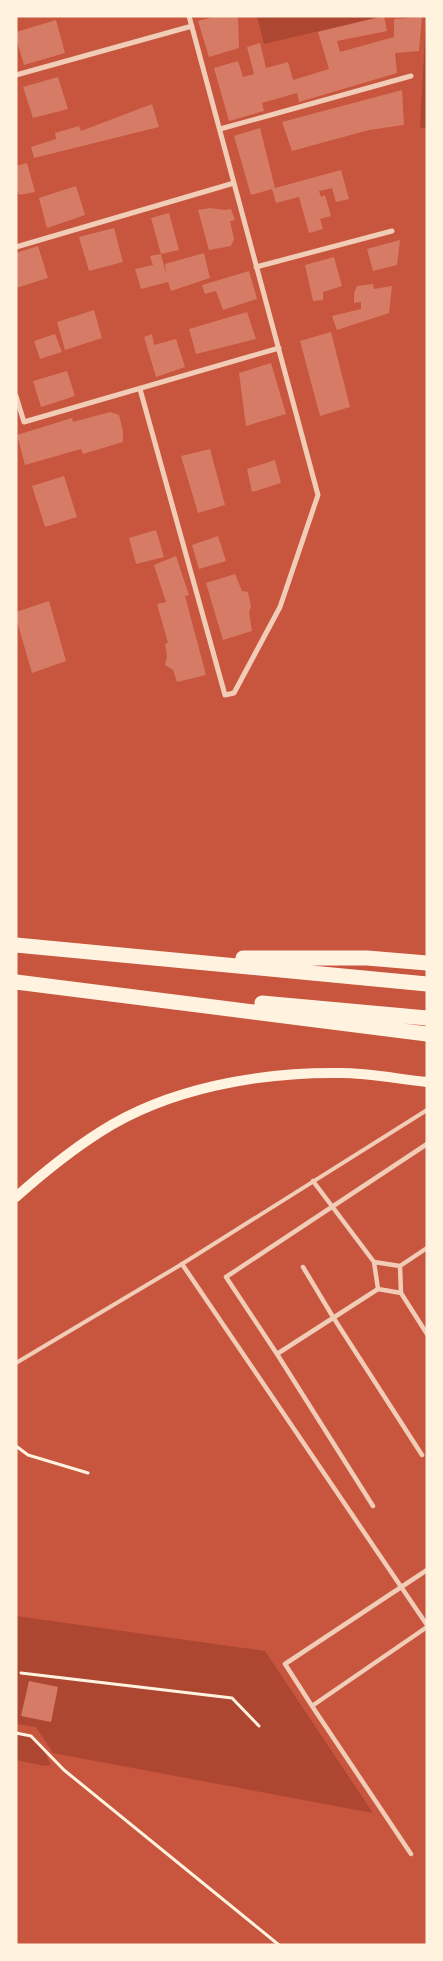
<svg xmlns="http://www.w3.org/2000/svg" width="443" height="1961" font-family="'Fira Sans',sans-serif">
<rect width="100%" height="100%" fill="#c8553d"/>
<!-- green -->
<path fill="#ae4732" d="M257,16H383L264,44Z
M426,16L427,128H420Z
M16,1616L265,1651L373,1813L53,1753L36,1727L16,1724Z
M16,1733C38,1738 42,1746 51,1765L45,1766L16,1760Z"/>
<!-- building -->
<path fill="#d67c66" d="M216,16H238L239,48L209,57L198,21Z
M384,16L387,31L337,41L340,52L394,37V19L422,17L419,51L395,53L397,73L299,102L297,93L262,103L264,111L229,121L214,68L238,61L243,77L254,74L247,47L260,43L266,68L288,62L293,80L329,69L318,32Z
M56,20L65,53L24,65L16,38V32Z
M58,77L68,109L33,118L23,87Z
M402,90L404,125L369,130L292,151L282,122Z
M152,104L159,127L34,158L31,147L56,139L55,133L79,126L81,131Z
M260,128L275,188L341,170L349,199L336,202L332,188L319,191L321,197L325,195L331,216L320,219L323,229L309,233L299,197L276,203L272,189L251,195L234,136Z
M27,163L35,192L19,195L16,187V166Z
M76,186L85,215L47,228L39,198Z
M210,208L225,210L231,209L235,220L230,221L234,239L231,246L209,250L198,210Z
M169,213L179,250L161,254L151,218Z
M114,228L123,262L89,271L79,237Z
M400,240L397,265L373,271L367,249Z
M38,246L48,278L16,288V253Z
M204,253L210,278L171,291L168,282L141,289L135,269L153,265L150,256L161,254L166,274L165,264Z
M334,257L342,286L323,292V300L313,301L305,265Z
M249,271L257,299L223,310L216,291L205,294L202,285Z
M373,284L374,289L392,286L389,313L337,330L332,316L361,309V302L354,303V293L357,286Z
M94,310L102,338L65,350L57,322Z
M247,312L256,339L196,354L189,329Z
M331,332L350,407L320,416L300,341Z
M55,334L62,352L40,359L34,341Z
M152,334L154,345L176,339L185,367L156,377L144,337Z
M271,363L286,414L246,426L239,373Z
M67,371L75,396L41,407L33,381Z
M110,412L119,415L123,431V442L83,454L81,449L25,465L17,435L72,418L73,422Z
M210,449L225,505L198,513L181,456Z
M275,460L281,483L252,492L247,469Z
M64,476L77,517L45,527L32,486Z
M156,530L164,557L136,564L129,538Z
M218,536L226,561L199,569L192,545Z
M176,556L189,595L185,596L206,675L177,682L173,670L165,665L167,656L165,644L168,643L157,604L166,602L154,565Z
M235,574L242,591L248,592L251,607L249,612L252,631L223,640L206,583Z
M49,601L66,661L32,673L16,618V612Z
M29,1681L58,1687L51,1722L21,1716Z"/>
<g fill="none" stroke-linecap="round" stroke-linejoin="round">
<!-- path -->
<path stroke="#fff3e0" stroke-width="3" d="M16,1446L28,1455L88,1473
M21,1673L232,1698L259,1726
M16,1733L31,1736L64,1770L279,1945"/>
<!-- service -->
<path stroke="#f1ccb7" stroke-width="4" d="M16,1363L182,1264L427,1110"/>
<!-- pedestrian -->
<path stroke="#f1ccb7" stroke-width="4.5" d="M313,1181L374,1262L400,1266L401,1293L378,1289L374,1262
M182,1264L427,1625
M400,1266L427,1248
M303,1267L333,1317L422,1455
M401,1293L427,1334
M277,1354L378,1289
M373,1506L277,1354L226,1277L427,1144
M312,1706L285,1664L427,1570
M411,1854L312,1706L427,1627"/>
<!-- minor -->
<path stroke="#f1ccb7" stroke-width="5" d="M16,75L192,26
M220,129L411,76
M16,247L234,183
M256,267L392,231
M140,389L225,695L234,693L280,607L318,495L189,16
M16,396L24,422L279,348"/>
<!-- secondary -->
<path stroke="#fff3e0" stroke-width="10" d="M16,1197C43,1173 70,1151 100,1132C168,1088 260,1072 340,1073C369,1073 398,1079 427,1082"/>
<!-- motorway -->
<path stroke="#fff3e0" stroke-width="15" d="M16,945L427,984
M243,958H367L427,963
M16,982L427,1034
M262,1003L427,1018"/>
</g>
<!-- border -->
<rect width="443" height="1961" fill="none" stroke="#fff3e0" stroke-width="35"/>
</svg>
